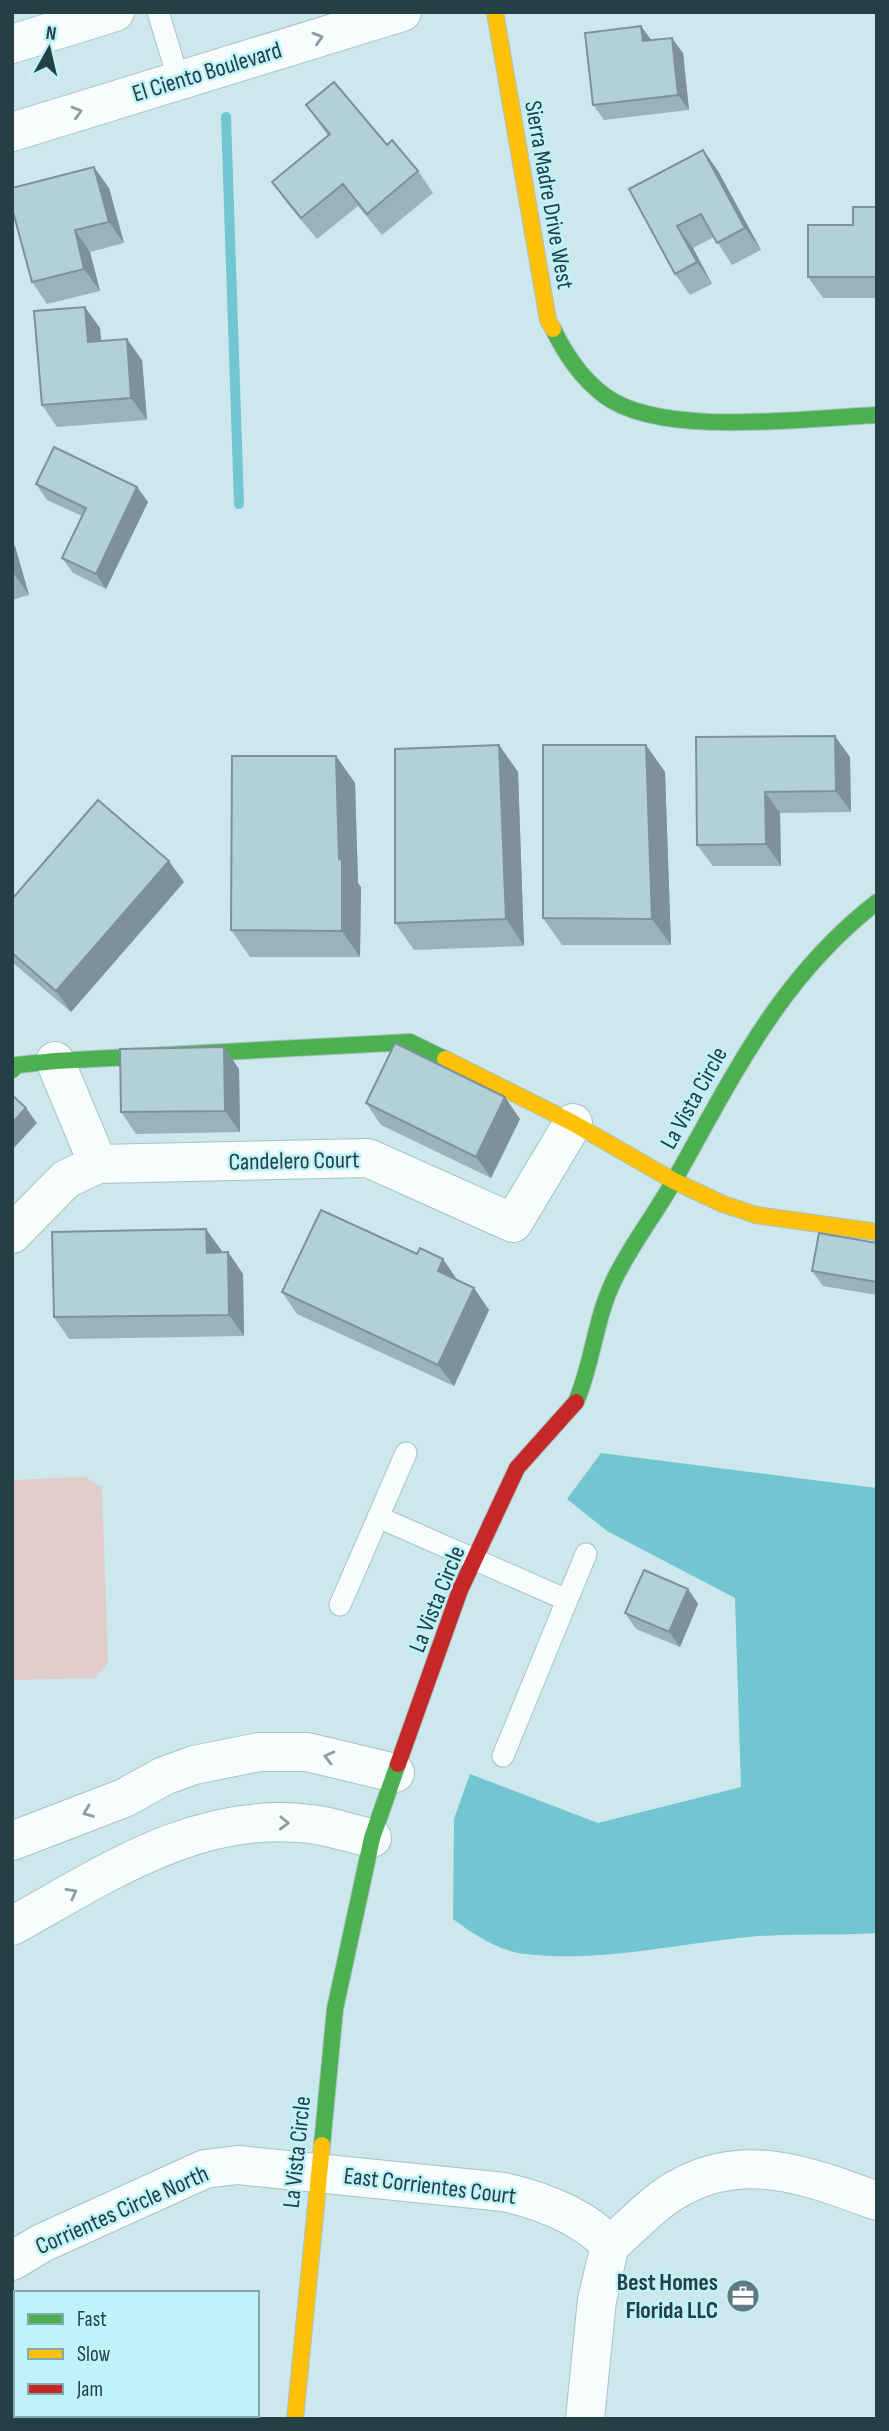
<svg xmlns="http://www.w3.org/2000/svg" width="889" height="2431" font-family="'Sofia Sans Condensed',sans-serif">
<rect width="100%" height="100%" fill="#cce8ed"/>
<!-- green -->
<path fill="#e0ccca" d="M86,1477L102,1488L108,1663L95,1678L12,1680V1480Z"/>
<!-- water -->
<path fill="#72c6d2" d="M601,1453L877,1488V1933C834,1936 791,1933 748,1937C675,1944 599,1963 525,1954C499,1951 473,1934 453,1919L454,1819L470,1774L598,1823L741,1787L735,1598L607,1531L567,1499Z"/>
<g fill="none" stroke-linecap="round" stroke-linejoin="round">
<!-- stream -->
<path stroke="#72c6d2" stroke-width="10" d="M226,117L239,504"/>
<defs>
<path id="lane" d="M158,12L179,81
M378,1517L567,1600
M340,1605L406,1453
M503,1756L586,1554"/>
<path id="street" d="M12,44L115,12
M12,132L402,12
M55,1061L98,1164
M12,1234L66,1179L98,1164L368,1158L513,1223L573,1123
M12,1841L124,1798L164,1776L194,1765L259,1752H307L395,1773
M12,1926C104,1875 198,1810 310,1824C330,1826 352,1834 372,1838
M610,2245C632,2227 655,2200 681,2187C748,2151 811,2177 877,2201
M12,2261L42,2243L205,2169L238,2165L504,2192C543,2201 583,2216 610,2245
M585,2419L597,2300L610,2245"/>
<path id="fast" d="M553,329C566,355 581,378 605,396C662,438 806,418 877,415
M12,1070L17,1065L55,1061L410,1042L445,1059
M576,1402C593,1362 595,1319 614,1280C631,1245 656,1213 675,1179C734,1075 779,978 877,902
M322,2145L335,2009L372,1838L398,1764"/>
<path id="slow" d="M495,12L548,320L553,329
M445,1059L573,1123L674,1181L723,1204L756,1215L877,1232
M295,2419L322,2145"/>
<path id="jam" d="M398,1764L460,1590L517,1468L576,1402"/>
</defs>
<!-- lane casing -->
<use href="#lane" stroke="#a8c2c5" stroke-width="23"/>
<!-- street casing -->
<use href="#street" stroke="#a8c2c5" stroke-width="40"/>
<!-- fast casing -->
<use href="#fast" stroke="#a8c2c5" stroke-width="18"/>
<!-- slow casing -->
<use href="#slow" stroke="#a8c2c5" stroke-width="18"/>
<!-- jam casing -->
<use href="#jam" stroke="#a8c2c5" stroke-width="18"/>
<!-- lane -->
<use href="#lane" stroke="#f7fcfc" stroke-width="21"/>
<!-- street -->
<use href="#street" stroke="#f7fcfc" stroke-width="38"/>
<!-- fast -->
<use href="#fast" stroke="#4caf50" stroke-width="16"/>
<!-- slow -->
<use href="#slow" stroke="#ffc107" stroke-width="16"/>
<!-- jam -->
<use href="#jam" stroke="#c62828" stroke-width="16"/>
</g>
<!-- wall -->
<path fill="#9ab3bb" d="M641,26L651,41L683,53L689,110L604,120L593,105Z
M306,105L387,145L418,171L433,193L382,235L358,206L317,239L287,203L272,182L328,136Z
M703,150L718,171L761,250L732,265L714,237L693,248L712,284L690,295L675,274L629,189Z
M109,188L124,243L90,252L100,291L47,304L32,282Z
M877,207V298H823L808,277L853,225Z
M100,328L101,341L142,360L147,420L57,427L42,405Z
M36,484L137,487L148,502L106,589L73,573L62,558L82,516L47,500Z
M12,543L15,546L29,595L12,600Z
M696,737L850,757L851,812L780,813L781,866H713L697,845Z
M499,745L518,772L524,946L414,950L395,923Z
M646,745L665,772L671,945H562L543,918Z
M336,756L355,783L358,883L361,887L360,957H250L231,930Z
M184,882L71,1012L12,962V899Z
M224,1047L239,1069L240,1132L136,1134L121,1112Z
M366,1103L520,1119L491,1178L381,1125Z
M877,1243V1295L823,1286L812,1271Z
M222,1251V1252H228L243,1274L244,1336L69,1339L54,1317Z
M458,1281L474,1288L489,1310L454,1386L297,1314L282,1292Z
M688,1589L698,1604L680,1647L636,1629L625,1613Z"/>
<!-- shaded-wall -->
<path fill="#7d9298" d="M641,26L652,41H643Z
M672,38L683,53L689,110L678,95Z
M703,150L718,171L761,250L745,228Z
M94,167L109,188L124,243L109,222Z
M677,226L693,248L712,284L697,262Z
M75,230L90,252L100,291L84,269Z
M85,307L100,328L103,364L88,342Z
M127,339L142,360L147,420L131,398Z
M137,487L148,502L106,589L96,574Z
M12,543L15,546L29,595L14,574L12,567Z
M835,736L850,757L851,812L836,791Z
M499,745L518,772L524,946L506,919Z
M646,745L665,772L671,945L652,919Z
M336,756L355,783L358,883L361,887L360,957L342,931Z
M765,792L780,813L781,866L766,844Z
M169,861L184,882L71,1012L56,991Z
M224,1047L239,1069L240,1132L225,1111Z
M505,1097L520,1119L491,1178L476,1157Z
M26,1108L37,1123L12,1150V1123Z
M206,1229L222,1251V1274L207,1253Z
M228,1252L243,1274L244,1336L229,1315Z
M443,1259L458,1281L438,1271Z
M474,1288L489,1310L454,1386L438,1365Z
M688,1589L698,1604L680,1647L669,1632Z"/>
<!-- building -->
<path fill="#b3d0d9" stroke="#7d9298" stroke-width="2" d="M641,26L643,41L672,38L678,95L593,105L585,33Z
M334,82L387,145L392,140L418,171L367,214L343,184L301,218L272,182L330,134L306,105Z
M703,150L745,228L717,243L701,214L677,226L697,262L675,274L629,189Z
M94,167L109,222L75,230L84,269L32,282L12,208V188Z
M853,207H877V294L876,277H808V225H853Z
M85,307L88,342L127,339L131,398L42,405L34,311Z
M54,447L137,487L96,574L62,558L86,508L36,484Z
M835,736L836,791L765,792L766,844L697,845L696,737Z
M499,745L506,919L395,923V749Z
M543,745H646L652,919L543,918Z
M232,756H336L339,859L342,860V931L231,930Z
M98,800L169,861L56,991L12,953V899Z
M395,1043L505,1097L476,1157L366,1103Z
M224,1047L225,1111L121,1112L120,1049Z
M12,1095L26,1108L12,1123Z
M321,1210L417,1254L420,1248L443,1259L438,1271L474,1288L438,1365L282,1292Z
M206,1229L207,1253L228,1252L229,1315L54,1317L52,1232Z
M819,1233L877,1243V1282L812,1271Z
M644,1570L688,1589L669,1632L625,1613Z"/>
<!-- one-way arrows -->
<defs><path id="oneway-chevron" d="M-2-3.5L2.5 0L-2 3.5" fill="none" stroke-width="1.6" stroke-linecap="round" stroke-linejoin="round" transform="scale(1.75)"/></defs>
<g stroke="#8e9ea0">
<use href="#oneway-chevron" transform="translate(318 38) rotate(-17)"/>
<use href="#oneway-chevron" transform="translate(77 112) rotate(-17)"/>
<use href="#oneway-chevron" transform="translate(329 1757) rotate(-166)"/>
<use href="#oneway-chevron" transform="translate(88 1812) rotate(159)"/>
<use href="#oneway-chevron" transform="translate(284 1823) rotate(2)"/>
<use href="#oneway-chevron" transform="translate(72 1893) rotate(-29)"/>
</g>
<!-- icons -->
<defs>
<symbol id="office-disc" viewBox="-11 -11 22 22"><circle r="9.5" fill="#5f7b7f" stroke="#bff3fa"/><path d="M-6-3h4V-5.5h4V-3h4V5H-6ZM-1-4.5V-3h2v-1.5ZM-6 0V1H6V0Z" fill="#fff"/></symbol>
</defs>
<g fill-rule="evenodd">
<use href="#office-disc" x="724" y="2277" width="38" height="38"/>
</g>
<g text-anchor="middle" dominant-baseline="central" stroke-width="5" stroke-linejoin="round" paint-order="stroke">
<!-- street labels -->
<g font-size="24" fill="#254044" stroke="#bff3fa">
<text transform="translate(207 72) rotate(-17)">El Ciento Boulevard</text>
<text transform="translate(549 195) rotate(80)">Sierra Madre Drive West</text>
<text transform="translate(694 1098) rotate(-61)">La Vista Circle</text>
<text transform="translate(294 1161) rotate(-1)">Candelero Court</text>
<text transform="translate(437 1599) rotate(-68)">La Vista Circle</text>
<text transform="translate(297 2152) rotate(-84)">La Vista Circle</text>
<text transform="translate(430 2186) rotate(7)">East Corrientes Court</text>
<text transform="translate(122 2210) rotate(-24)">Corrientes Circle North</text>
</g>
<!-- poi labels -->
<g font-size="24" font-weight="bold" fill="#254044" stroke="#bff3fa" text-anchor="end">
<text x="718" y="2282">Best Homes<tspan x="718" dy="28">Florida LLC</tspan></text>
</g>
</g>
<!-- border -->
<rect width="889" height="2431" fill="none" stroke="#254044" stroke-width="28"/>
<!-- legend -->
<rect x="14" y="2291" width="245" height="126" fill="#bff3fa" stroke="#81abb1" stroke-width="2"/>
<rect x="28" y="2314" width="35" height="10" fill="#4caf50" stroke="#81abb1" stroke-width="2"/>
<text x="77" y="2326" font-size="21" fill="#254044">Fast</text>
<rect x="28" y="2349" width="35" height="10" fill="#ffc107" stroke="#81abb1" stroke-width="2"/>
<text x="77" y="2361" font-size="21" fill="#254044">Slow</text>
<rect x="28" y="2384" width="35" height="10" fill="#c62828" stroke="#81abb1" stroke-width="2"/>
<text x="77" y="2396" font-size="21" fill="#254044">Jam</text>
<!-- north arrow -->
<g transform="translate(49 49) rotate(8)" stroke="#bff3fa" stroke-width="5" paint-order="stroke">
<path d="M0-5L12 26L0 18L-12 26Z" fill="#254044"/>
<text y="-10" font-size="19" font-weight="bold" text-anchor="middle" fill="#254044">N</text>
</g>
</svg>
